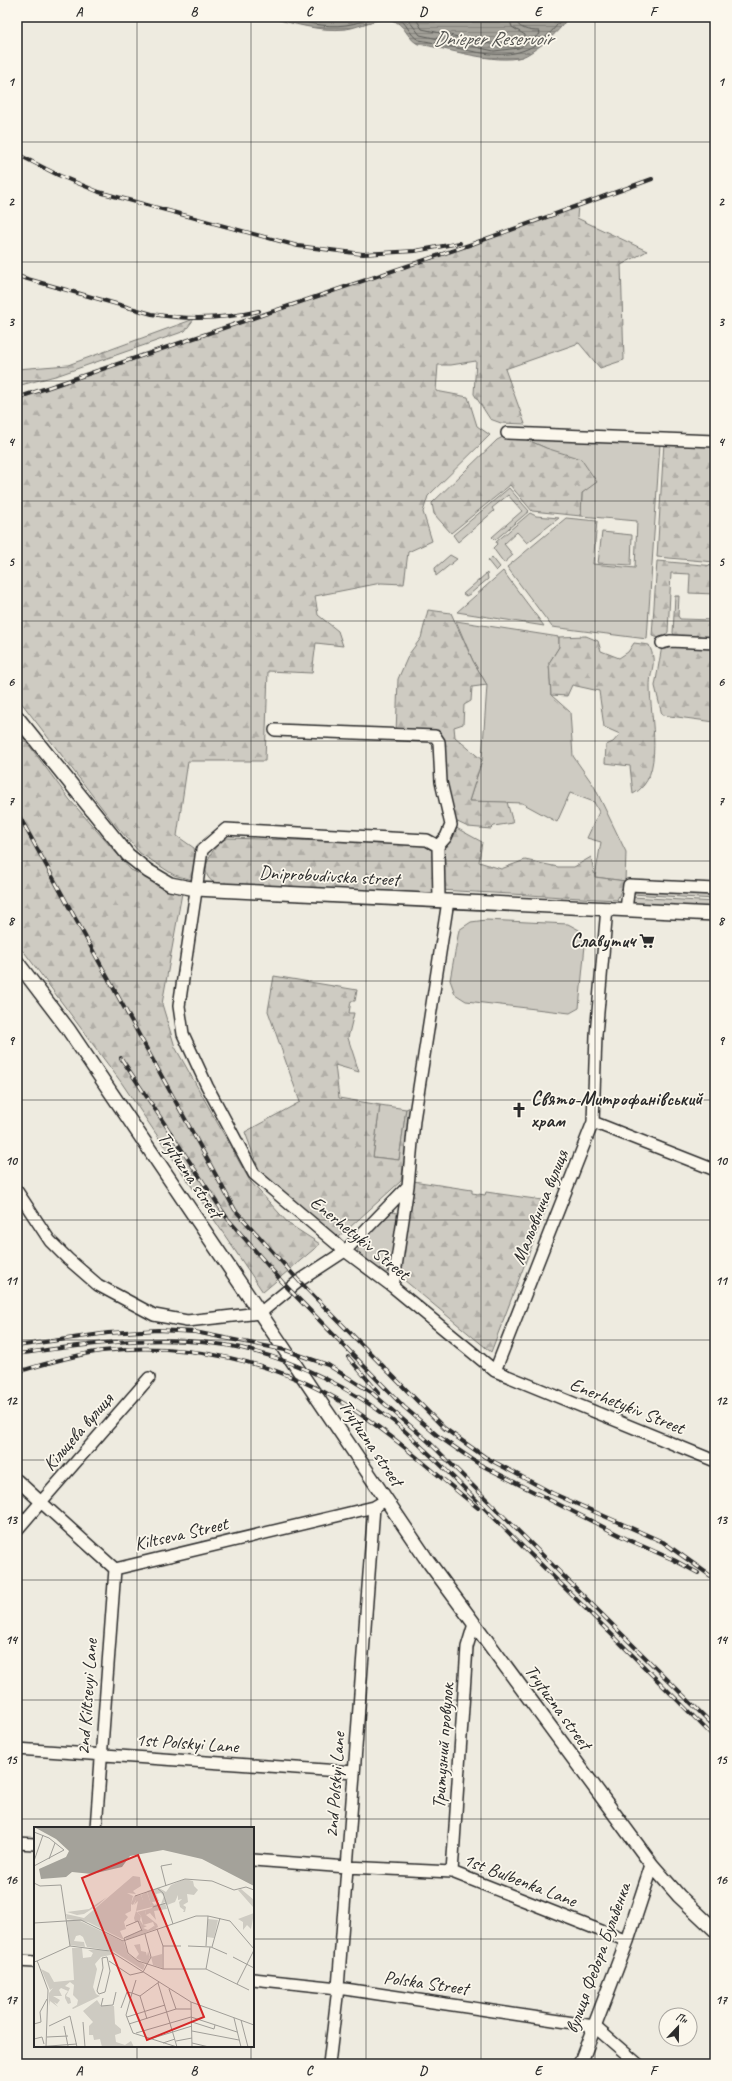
<svg xmlns="http://www.w3.org/2000/svg" width="732" height="2081" font-family="Caveat,sans-serif">
<defs>
<pattern id="forest-firs" width="22" height="20" patternUnits="userSpaceOnUse"><rect width="22" height="20" fill="#cecbc2"/><path d="M5 1l3.5 6h-7zM16 11l3.5 6h-7z" fill="#b1aea7"/></pattern>
<pattern id="water-rules" width="6" height="5" patternUnits="userSpaceOnUse"><rect width="6" height="5" fill="#a4a29a"/><path d="M0 2.5h6" fill="none" stroke="#86847e"/></pattern>
</defs>
<rect width="100%" height="100%" fill="#eeebe0"/>
<filter id="ink" filterUnits="userSpaceOnUse"><feTurbulence type="fractalNoise" baseFrequency=".025" numOctaves="2"/><feDisplacementMap in="SourceGraphic" scale="8" xChannelSelector="R" yChannelSelector="G"/><feConvolveMatrix kernelMatrix="1 2 1 2 8 2 1 2 1" color-interpolation-filters="sRGB"/></filter>
<g filter="url(#ink)">
<!-- grass -->
<path fill="#cecbc2" stroke="#7c7b76" d="M523,438L660,444L647,639L552,627L507,567L566,518L597,521L593,564L635,568L637,521L581,516L582,493L588,488L546,448Z
M509,488L529,511L495,540L492,537L522,511L508,495L492,508L494,511L458,542L453,535Z
M530,513L536,516L559,518L527,543L517,532L504,544L513,555L504,563L493,548L497,544L496,542Z
M602,532L632,535L631,565L598,563Z
M450,555L457,559L436,576L435,568Z
M492,557L500,567L496,571L488,561Z
M503,571L544,626L457,612Z
M487,573L488,579L470,594L466,596L463,594Z
M456,621L559,637V647L549,663L551,695L570,712L573,756L594,786L626,852L625,881L595,877L601,842L587,838L599,812L594,802L570,793L557,822L522,803L469,801L482,760L487,685L473,661Z
M633,891L715,892V899L632,894Z
M632,897L715,902V909L634,904Z
M486,920L568,924L581,931L585,945L579,1008L570,1013L466,1001L455,994L450,980L459,930L471,922Z
M380,1105L406,1109L399,1160L373,1157Z
M392,1212L397,1213L399,1217L390,1271L382,1275L357,1254L359,1244Z"/>
<!-- forest -->
<path fill="url(#forest-firs)" stroke="#7c7b76" d="M522,17H546L541,22H534Z
M578,205L577,218L647,251L621,265L624,360L600,368L579,343L505,369L525,424L501,423L490,419L474,394L476,361L451,365H438L436,391L468,397L477,426L490,435L428,496L423,512L432,541L408,552L404,584L381,583L315,596L318,615L338,631L343,646L316,643L312,673L268,671L265,761H188L177,836L194,848L196,859L193,880L174,875L140,853L112,821L17,697V398L472,244Z
M194,319L185,331L59,375L17,386V369L68,365Z
M507,435L523,438L546,448L581,459L597,482L582,493L581,516L532,511L510,485L451,533L434,514L432,503L497,440Z
M664,442L715,444V562L657,557Z
M657,561L715,566V594L689,593L690,574L671,573L668,632L663,639L652,636Z
M675,596H679L678,616L680,619L715,620V642L675,637L673,633Z
M428,610L451,613L473,661L487,685L472,687L471,701L464,705L463,724L454,727L455,737L482,760L469,801L507,802L513,823L494,826L491,829L468,827L449,818L439,742L396,733L398,679L409,654L421,638Z
M586,636L598,641L601,651L619,658L628,652L634,643L649,645C658,665 650,667 650,687C650,716 666,778 633,794L630,766L605,763L606,745L613,742L620,734L604,727L599,691L572,685L567,696L551,695L549,663L559,647V637Z
M662,646L715,648V722L662,715L655,686Z
M17,729L70,800L131,870L182,893L162,1004L175,1047L250,1181L289,1224L320,1244L263,1292L121,1082L25,953L17,946Z
M451,825L482,842L479,862L501,869L525,860L558,867H574L591,857L595,877L625,881L617,900L439,890L438,846Z
M227,838L423,844L433,847L437,889L431,893L217,884C194,875 212,846 227,838Z
M274,976L357,990L355,1001H351L349,1013H354L348,1038L359,1072L335,1065L339,1098L380,1105L373,1157L399,1160L406,1109L413,1106L401,1181L338,1238L259,1170L245,1132L300,1102L268,1011Z
M413,1181L472,1190V1193L485,1195L486,1192L549,1201L491,1352L398,1275Z"/>
<!-- water -->
<path fill="url(#water-rules)" stroke="#74726e" d="M267,17H522L534,22H540L546,17H568C561,29 551,38 540,46C534,50 528,55 522,57C495,65 447,48 418,44C406,38 405,23 391,20C376,17 361,27 346,29C319,32 293,23 267,17Z"/>
<g fill="none" stroke-linecap="round" stroke-linejoin="round">
<!-- shore -->
<path stroke="#5b5b57" stroke-width="1" d="M283,17C304,22 324,28 346,25C356,24 366,19 376,17
M304,17L331,21L356,17
M395,17C408,21 408,35 419,40C476,49 522,77 563,17
M406,17L420,35L494,51L519,48L540,34L539,31C529,31 516,29 515,17
M415,17L422,29L495,45L517,42L525,37V35L512,27L509,17"/>
<defs>
<path id="minor" d="M507,433L715,441
M662,643L670,641L715,643
M275,730L435,736L439,742L441,782L451,825L446,837L438,846L439,900
M438,846L427,840L226,829L202,850L179,1006L183,1034L207,1086L254,1174L345,1251L393,1287L495,1371L715,1461
M626,909L629,885L715,889
M593,1122L715,1170
M17,1191L50,1241L68,1259L98,1285L154,1315L187,1321L260,1313L299,1281L345,1251L408,1186L414,1120L448,901
M393,1287L408,1186
M495,1371L593,1122L596,1035L607,908
M17,1480L41,1502L149,1378
M17,1530L41,1502L115,1569L374,1507L386,1500
M17,1749L354,1772
M96,1828L115,1569
M17,1843L35,1844
M253,1860L347,1867L452,1872L627,1941
M452,1872L467,1647L474,1624
M17,1961L35,1962
M253,1979L338,1988L594,2026L638,2064
M17,2063L18,2064
M329,2064L338,1988L374,1507"/>
<path id="tertiary" d="M17,717L128,855L148,871L170,884L196,889L715,914
M17,962L68,1029L425,1557L652,1865L679,1896L715,1930
M580,2064L627,1941L652,1865"/>
</defs>
<!-- minor casing -->
<use href="#minor" stroke="#2b2b2b" stroke-width="14"/>
<!-- tertiary casing -->
<use href="#tertiary" stroke="#2b2b2b" stroke-width="16"/>
<!-- minor -->
<use href="#minor" stroke="#fbf7ec" stroke-width="11"/>
<!-- tertiary -->
<use href="#tertiary" stroke="#fbf7ec" stroke-width="13"/>
<defs>
<path id="rail" d="M17,154L58,175L99,192L298,246L363,254L415,251L460,243
M17,276L152,314C187,320 224,319 259,311
M17,398L472,244L652,179
M17,812L235,1210L299,1281L444,1428L485,1457L552,1493L663,1542L715,1579
M121,1058L227,1218L284,1284L404,1407L438,1436L479,1464L631,1541L674,1560L698,1573
M17,1346L108,1333L158,1330L195,1332L285,1350L328,1365L371,1392L429,1442L715,1727
M17,1354C92,1344 166,1332 241,1348C296,1361 349,1387 393,1421C405,1430 415,1441 425,1450C458,1481 490,1514 522,1546C587,1609 651,1674 715,1738
M348,1357L379,1393
M17,1372C45,1364 73,1355 102,1351C184,1341 278,1361 348,1406C395,1436 435,1474 478,1508"/>
</defs>
<!-- rail casing -->
<use href="#rail" stroke="#2b2b2b" stroke-width="4"/>
<!-- rail -->
<use href="#rail" stroke="#fbf7ec" stroke-width="2.5" stroke-dasharray="8" stroke-linecap="butt"/>
</g>
</g>
<!-- grid -->
<path fill="none" stroke="#2b2b2b" stroke-width="1" stroke-opacity="0.55" d="M137,17V1828M251,17V1828M366,17V2064M481,17V2064M595,17V2064M17,142H715M17,262H715M17,381H715M17,501H715M17,621H715M17,741H715M17,861H715M17,981H715M17,1100H715M17,1220H715M17,1340H715M17,1460H715M17,1580H715M17,1700H715M17,1819H715M17,1939H35M253,1939H715M137,2046V2064M251,2046V2064"/>
<!-- icons -->
<defs>
<symbol id="supermarket-bare" viewBox="-9 -9 18 18"><path d="M-6-5.5h2.5l.6 2H6L4.5 2H-2.5L-4.4-4H-6ZM-1.5 3.2a1.3 1.3 0 1 0 .1 0ZM3 3.2a1.3 1.3 0 1 0 .1 0Z" fill="#2b2b2b" stroke="#fbf7ec" stroke-width="2.5" paint-order="stroke"/></symbol>
<symbol id="church-bare" viewBox="-9 -9 18 18"><path d="M-1.2-6h2.4v3.5h3.3v2.4h-3.3V6h-2.4V-.1h-3.3v-2.4h3.3Z" fill="#2b2b2b" stroke="#fbf7ec" stroke-width="2.5" paint-order="stroke"/></symbol>
</defs>
<g fill-rule="evenodd">
<use href="#supermarket-bare" x="636" y="930" width="22" height="22"/>
<use href="#church-bare" x="508" y="1099" width="22" height="22"/>
</g>
<g text-anchor="middle" dominant-baseline="central" stroke-width="3.5" stroke-linejoin="round" paint-order="stroke">
<!-- street labels -->
<g font-size="19" fill="#2b2b2b" stroke="#fbf7ec">
<text transform="translate(329 876) rotate(3)">Dniprobudivska street</text>
<text transform="translate(190 1175) rotate(56)">Trytuzna street</text>
<text transform="translate(540 1207) rotate(-68)">Мальовнича вулиця</text>
<text transform="translate(360 1238) rotate(39)">Enerhetykiv Street</text>
<text transform="translate(627 1406) rotate(22)">Enerhetykiv Street</text>
<text transform="translate(78 1432) rotate(-49)">Кільцева вулиця</text>
<text transform="translate(371 1443) rotate(56)">Trytuzna street</text>
<text transform="translate(181 1534) rotate(-13)">Kiltseva Street</text>
<text transform="translate(87 1697) rotate(-86)">2nd Kiltsevyi Lane</text>
<text transform="translate(558 1707) rotate(54)">Trytuzna street</text>
<text transform="translate(187 1743) rotate(4)">1st Polskyi Lane</text>
<text transform="translate(443 1746) rotate(-86)">Тритузний провулок</text>
<text transform="translate(335 1785) rotate(-86)">2nd Polskyi Lane</text>
<text transform="translate(520 1880) rotate(21)">1st Bulbenka Lane</text>
<text transform="translate(598 1958) rotate(-70)">вулиця Федора Бульбенка</text>
<text transform="translate(426 1983) rotate(8)">Polska Street</text>
</g>
<!-- poi labels -->
<g font-size="19" font-weight="bold" fill="#2b2b2b" stroke="#fbf7ec" text-anchor="end">
<text x="635" y="941">Славутич</text>
<text x="531" y="1099" text-anchor="start">Свято-Митрофанівський<tspan x="531" dy="22">храм</tspan></text>
</g>
<!-- water labels -->
<g font-size="20" font-style="italic" fill="#555552" stroke="#fbf7ec">
<text x="493" y="38">Dnieper Reservoir</text>
</g>
</g>
<!-- overview -->
<g transform="translate(34 1827)">
<rect width="220" height="220" fill="#eeebe0"/>
<path d="M113,65L118,80L102,84L104,74L100,78L102,73H109L107,68ZM111,83L112,88L123,97L124,100H121L119,95L109,98L107,89L103,85Z" fill="#cecbc2"/>
<path d="M99,49L106,50L107,59L99,64L102,67L93,66L99,69L97,77L100,69L107,68L109,73H102L99,78L97,77V84L91,87L94,90L90,95L92,102L86,104L90,113L54,95L33,92L32,87L50,91ZM151,52L159,54L160,59L164,63L160,68L153,67L154,75L149,78L152,80L151,85H149L150,83L146,80L145,75L148,72L144,73V68L141,75L133,78L131,75L127,77L130,69L127,66L122,67L125,74L118,75L120,78L125,76V78L131,76L133,82L120,84L122,93L116,86L112,88L111,83L118,81L113,64L125,61L132,65L137,58ZM207,62L220,73L219,80L204,63ZM73,70L64,78L50,87L43,88L33,85L55,82ZM102,84L107,89L106,93L109,98L113,99L109,101L114,103L120,99L124,101L92,113L91,110L108,103L105,95H101L100,91ZM220,86L217,102L213,98L209,103V95L204,92ZM33,93H44L90,115L94,127L111,138L109,143L79,124L53,120L49,110L46,108L42,109L40,114L50,115L51,120L36,118ZM106,117L107,124L112,125L113,129L114,124L116,130L113,137L102,131L105,127L100,118ZM38,121H48L49,131L57,130L59,126L54,123H72L80,127L67,130L61,137L63,142L59,160L62,167L66,169L39,182L38,181L43,178L44,173L39,168L40,158L36,155L31,159L36,161L32,169L36,171L37,176L34,177L31,171V168L34,164L27,161L25,163L28,169H19L26,173L23,177L20,175L24,180L16,174L15,179V166L19,161L16,163L7,142L15,146L20,155L40,153ZM128,127V141L119,138L117,130ZM63,173L67,179H80L81,197L87,202V206L81,208L82,215L91,218L97,214L100,220H68L66,212L60,213L59,208H55V199L59,195L49,184Z" fill="#cecbc2"/>
<path d="M174,92L184,93L180,111L173,110Z" fill="#cecbc2"/>
<path d="M0,0H220V59L168,32L129,23L96,29L88,40L58,47L38,45L32,50L7,52L5,42L32,30L35,24L22,12Z" fill="#a4a29a"/>
<path fill="none" stroke="#a09e98" stroke-width="1" d="M0,5L15,11L30,23L0,39M15,32L21,16M0,34L9,8M0,56L6,59L27,58L36,119M132,59L127,39L138,37M123,61L129,66L139,97M101,69L151,52L178,54L200,63L212,60L220,63M119,80L132,76M0,96L47,93L89,114L162,89H174L196,94L220,122M92,99L104,94L108,104M123,102L129,119V142M108,103L90,111L94,126L104,134L129,142H172L215,163M129,119H147M154,119L177,120L193,127M172,119L174,89M178,120L186,91M73,130L76,144L71,165L65,167L63,164L69,141L68,131ZM199,130L220,141M3,134L36,119L76,124L157,175L220,198M75,134L96,148L109,145L117,130L111,107M0,135L3,134L4,136L14,163L12,220M172,142L176,120M125,155L106,169L98,166L92,188L99,206L143,220M124,156L143,220M203,157L220,123M135,162L142,182M106,169L113,192M69,171L67,179L79,178L82,165M157,175L158,220M87,181L93,165L98,166L102,153M93,190L131,178M200,191L207,220M207,193L214,220M49,195L51,220M158,195L180,202L181,198M0,197L7,195L6,185L13,172M95,197L142,182H157M15,199L36,189L43,220M30,199L34,219M158,204L205,213M102,206L157,190L203,205M13,210L34,209M0,212L8,210L10,217M116,212L158,199M142,214L158,211M129,216L141,212M158,216L175,220M1,220L43,217"/>
<path fill="#d62828" fill-opacity="0.15" stroke="#d62828" stroke-width="2" d="M104,28L170,190L113,213L48,51Z"/>
<rect width="220" height="220" fill="none" stroke="#2b2b2b" stroke-width="2"/>
</g>
<!-- margin -->
<rect width="732" height="2081" fill="none" stroke="#fbf7ec" stroke-width="44"/>
<!-- north arrow -->
<g transform="translate(678 2027) rotate(22)"><circle r="19" fill="#fbf7ec" stroke="#a8a59f"/>
<path d="M0-3L7 15L0 10L-7 15Z" fill="#2b2b2b"/>
<text y="-6" font-size="11" font-weight="bold" text-anchor="middle" fill="#2b2b2b">Пн</text>
</g>
<rect x="22" y="22" width="688" height="2037" fill="none" stroke="#2b2b2b" stroke-width="1.5"/>
<g font-size="13" text-anchor="middle" font-weight="bold" fill="#2b2b2b">
<text x="79" y="16">A</text>
<text x="194" y="16">B</text>
<text x="309" y="16">C</text>
<text x="423" y="16">D</text>
<text x="538" y="16">E</text>
<text x="653" y="16">F</text>
<text x="11" y="86">1</text>
<text x="721" y="86">1</text>
<text x="11" y="206">2</text>
<text x="721" y="206">2</text>
<text x="11" y="326">3</text>
<text x="721" y="326">3</text>
<text x="11" y="446">4</text>
<text x="721" y="446">4</text>
<text x="11" y="566">5</text>
<text x="721" y="566">5</text>
<text x="11" y="686">6</text>
<text x="721" y="686">6</text>
<text x="11" y="805">7</text>
<text x="721" y="805">7</text>
<text x="11" y="925">8</text>
<text x="721" y="925">8</text>
<text x="11" y="1045">9</text>
<text x="721" y="1045">9</text>
<text x="11" y="1165">10</text>
<text x="721" y="1165">10</text>
<text x="11" y="1285">11</text>
<text x="721" y="1285">11</text>
<text x="11" y="1405">12</text>
<text x="721" y="1405">12</text>
<text x="11" y="1524">13</text>
<text x="721" y="1524">13</text>
<text x="11" y="1644">14</text>
<text x="721" y="1644">14</text>
<text x="11" y="1764">15</text>
<text x="721" y="1764">15</text>
<text x="11" y="1884">16</text>
<text x="721" y="1884">16</text>
<text x="11" y="2004">17</text>
<text x="721" y="2004">17</text>
<text x="79" y="2075">A</text>
<text x="194" y="2075">B</text>
<text x="309" y="2075">C</text>
<text x="423" y="2075">D</text>
<text x="538" y="2075">E</text>
<text x="653" y="2075">F</text>
</g>
</svg>
